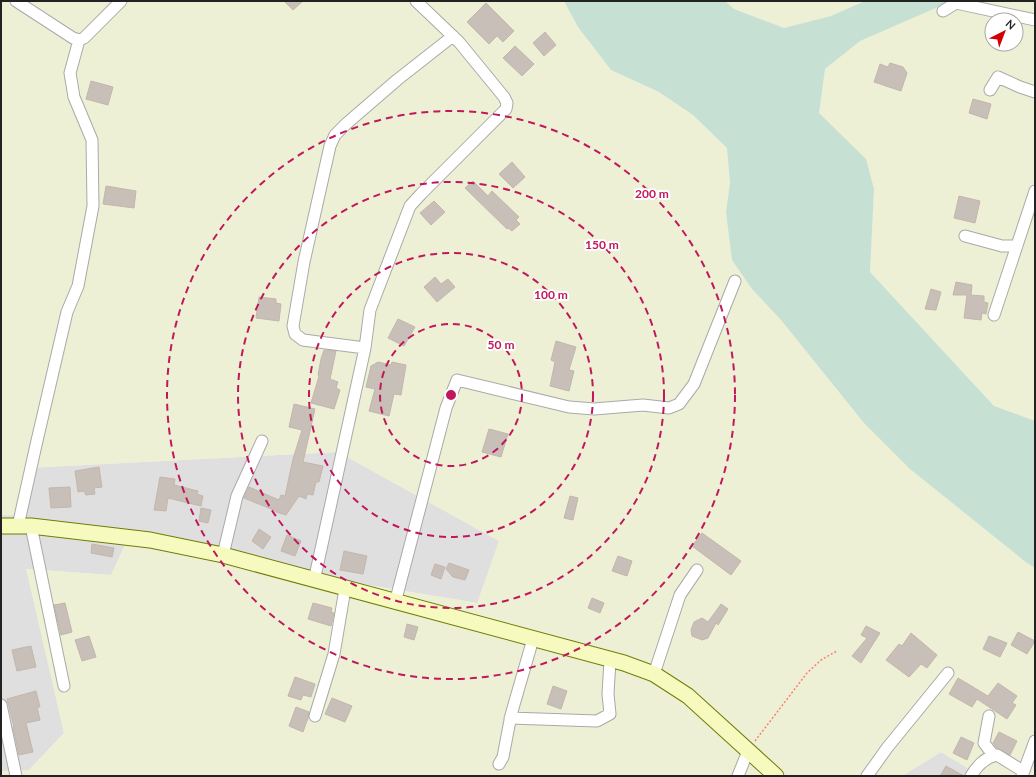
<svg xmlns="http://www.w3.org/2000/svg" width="1036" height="777" font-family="Lato,sans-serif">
<rect width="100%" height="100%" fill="#f2efe9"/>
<!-- residential -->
<path fill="#e0dfdf" d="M338,452L499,541L478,603L125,545L111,575L27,569L64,733L29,770L1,771V515H20L26,468Z
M941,752L980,775V776H902Z"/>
<!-- farmland -->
<path fill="#eef0d5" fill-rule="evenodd" d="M1,1H564L578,27L611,70L659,92L693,115L727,148L730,183L726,212L752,289L781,320L864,423L910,469L1027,563L1035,568V776H980L941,752L902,776H1V771L29,770L64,733L26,569L111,575L125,545L477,603L499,541L338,452L26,468L20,516L1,515Z
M725,1H865L831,16L784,28L734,9Z
M952,1H1035V421L994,406L870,272L874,189L819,113L825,70L859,41ZM992,20H1016V44H992Z"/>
<!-- wetland -->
<path fill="#c6e0d4" d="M564,1H725L734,9L784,28L831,16L865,1H952L860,41L825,69L819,113L866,159L874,189L870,272L994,406L1035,421V568L1027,563L910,469L864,423L781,320L752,289L732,260L726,212L730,183L727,148L693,115L659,92L611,70L578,27Z"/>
<!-- building -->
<path fill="#c7bfb8" stroke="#c4b6ab" d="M284,1H303L293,10Z
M486,3L514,31L503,42L497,36L489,44L467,22Z
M545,32L556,45L544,56L533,43Z
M515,46L534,64L522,76L503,58Z
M890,63L903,67L907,73L901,91L874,82L880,64L888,67Z
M91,81L113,87L108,105L86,99Z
M973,99L991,104L987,119L969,113Z
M512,162L525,177L513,188L499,174Z
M473,181L488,196L492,191L519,217L516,220L520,224L512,231L508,228L507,229L465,188Z
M106,186L136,191L134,208L103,204Z
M959,196L980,201L975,223L954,218Z
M434,201L445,212L431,225L420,213Z
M435,277L441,284L448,279L455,287L437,302L424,287Z
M956,282L972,285L971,295L984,296V302L988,303L986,314L982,313L981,320L964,318L967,295H953Z
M931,289L941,292L936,310L925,309Z
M259,297L276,299V303L281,304L279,321L256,318Z
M398,319L415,327L404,346L388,338Z
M556,341L576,347L569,370L574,371L569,391L550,386L555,362L551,360Z
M324,350L336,351L330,379L338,382L336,388L340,390L334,409L311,403L319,376L318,375L321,359Z
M378,362L391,365L392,362L406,365L401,395L394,394L389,416L369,411L375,389L366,387L371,366Z
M294,404L315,409L303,462L323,466L319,482H316L313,495L307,494L306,499L299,496L286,515L276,512V511L244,498L249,487L279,500L281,495L285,496L293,459L302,430L289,427Z
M489,429L508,434L501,457L482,452Z
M99,467L102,487L94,488L95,494L86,495L84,491L78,492L75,471Z
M160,477L175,479L174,485L198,491L197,494L203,496L201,506L168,498L166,511L154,510Z
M70,487L71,507L51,508L49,488Z
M570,496L578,498L573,520L564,518Z
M201,508L211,510L208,523L199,521Z
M259,529L271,537L263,549L252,541Z
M702,533L741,561L731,575L692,546Z
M287,535L301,541L295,556L281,551Z
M92,544L114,548L112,557L91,553Z
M344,551L367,556L363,574L340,570Z
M618,556L632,561L627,576L612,571Z
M449,563L469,570L465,580L453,577L446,569Z
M435,564L445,567L441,579L431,575Z
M592,598L604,603L600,613L588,608Z
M65,603L72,632L61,635L54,605Z
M313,603L332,608L331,612L334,613L331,626L308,619Z
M721,604L728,609L718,625L716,623L708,638L702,640L692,636L691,630L694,622L702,618L708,622Z
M407,624L418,627L414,640L404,637Z
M866,626L880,633L861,663L852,656L867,638L861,635Z
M1018,632L1035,641L1027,654L1011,645Z
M911,633L937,655L927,668L921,664L909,677L886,660L899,644L902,646Z
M89,636L96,657L82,661L75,640Z
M989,636L1007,643L1000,657L983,649Z
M31,646L36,667L17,671L12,650Z
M295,677L315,684L311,697L303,695L301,700L288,696Z
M958,678L988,696L998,683L1017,696L1012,703L1016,705L1007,719L977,699L972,707L949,694Z
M553,686L567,691L561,709L547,704Z
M36,691L40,707H37L40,720L26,723L33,752L19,755L13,727H14L7,699Z
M332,698L352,706L345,722L325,714Z
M296,707L309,712L308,718L303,732L289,726Z
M999,732L1017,741L1010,755L997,748L993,743Z
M961,737L974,743L967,760L953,753Z
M946,766L964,776H940Z"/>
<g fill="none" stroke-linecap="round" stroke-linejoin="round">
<defs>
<path id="street" d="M16,1L73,38L79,40L84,38L121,1
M943,11L956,3L1035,20
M990,90L998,77L1020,87L1035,92
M965,236L1002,246H1017
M994,315L1035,191
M365,348L303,340L295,334L293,326L304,262L330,146L335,135L346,124L397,80L453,36
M18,526L36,445L67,312L78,286L93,206L92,140L74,97L70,73L79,40
M31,526L64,686
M223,555L237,496L262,441
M314,581L365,348L370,310L410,206L421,194L506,109L507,103L504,97L459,42L416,1
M395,603L446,408L457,380L569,407L594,409L643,405L669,408L679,404L694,384L735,281
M654,674L680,595L697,570
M1,705L16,776
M315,716L334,654L345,589
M989,716L984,743L994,756
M510,718L597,721L610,714L608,694L610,660
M499,764L503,757L511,715L533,639
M738,776L748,751
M867,776L887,748L948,673
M971,776C977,766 986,757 997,755L1023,771
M1022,776L1035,741"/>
<path id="secondary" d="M1,526H31L150,540L223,555L624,663L654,674L688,696L776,776"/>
</defs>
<!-- street casing -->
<use href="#street" stroke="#a9a9a9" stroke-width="13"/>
<!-- secondary casing -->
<use href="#secondary" stroke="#707d05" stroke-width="17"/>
<!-- path -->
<path stroke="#fa8072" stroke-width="1.5" stroke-dasharray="2 2" stroke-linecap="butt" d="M755,741L807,673L821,660L837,651"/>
<!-- street -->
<use href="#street" stroke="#fff" stroke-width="11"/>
<!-- secondary -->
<use href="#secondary" stroke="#f7fabf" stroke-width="15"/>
</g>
<!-- distance rings -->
<g fill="none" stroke="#c2185b" stroke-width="2" stroke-dasharray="7 5">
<circle cx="451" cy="395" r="71"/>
<circle cx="451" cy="395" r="142"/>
<circle cx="451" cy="395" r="213"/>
<circle cx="451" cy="395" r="284"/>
</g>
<circle cx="451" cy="395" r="6" fill="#c2185b" stroke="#fff" stroke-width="2"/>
<g font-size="12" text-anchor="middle" font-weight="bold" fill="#c2185b" stroke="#fff" stroke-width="4" stroke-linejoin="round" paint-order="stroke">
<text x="652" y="198">200 m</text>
<text x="602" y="249">150 m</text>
<text x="551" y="299">100 m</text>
<text x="501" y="349">50 m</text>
</g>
<!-- border -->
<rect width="1036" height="777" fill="none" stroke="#222222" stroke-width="4"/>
<!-- north arrow -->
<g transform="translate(1004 32) rotate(42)"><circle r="19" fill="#ffffff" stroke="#a7a7a7"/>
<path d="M0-3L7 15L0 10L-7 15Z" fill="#d40000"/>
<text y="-6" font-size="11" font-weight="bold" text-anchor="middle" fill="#222222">N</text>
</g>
</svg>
